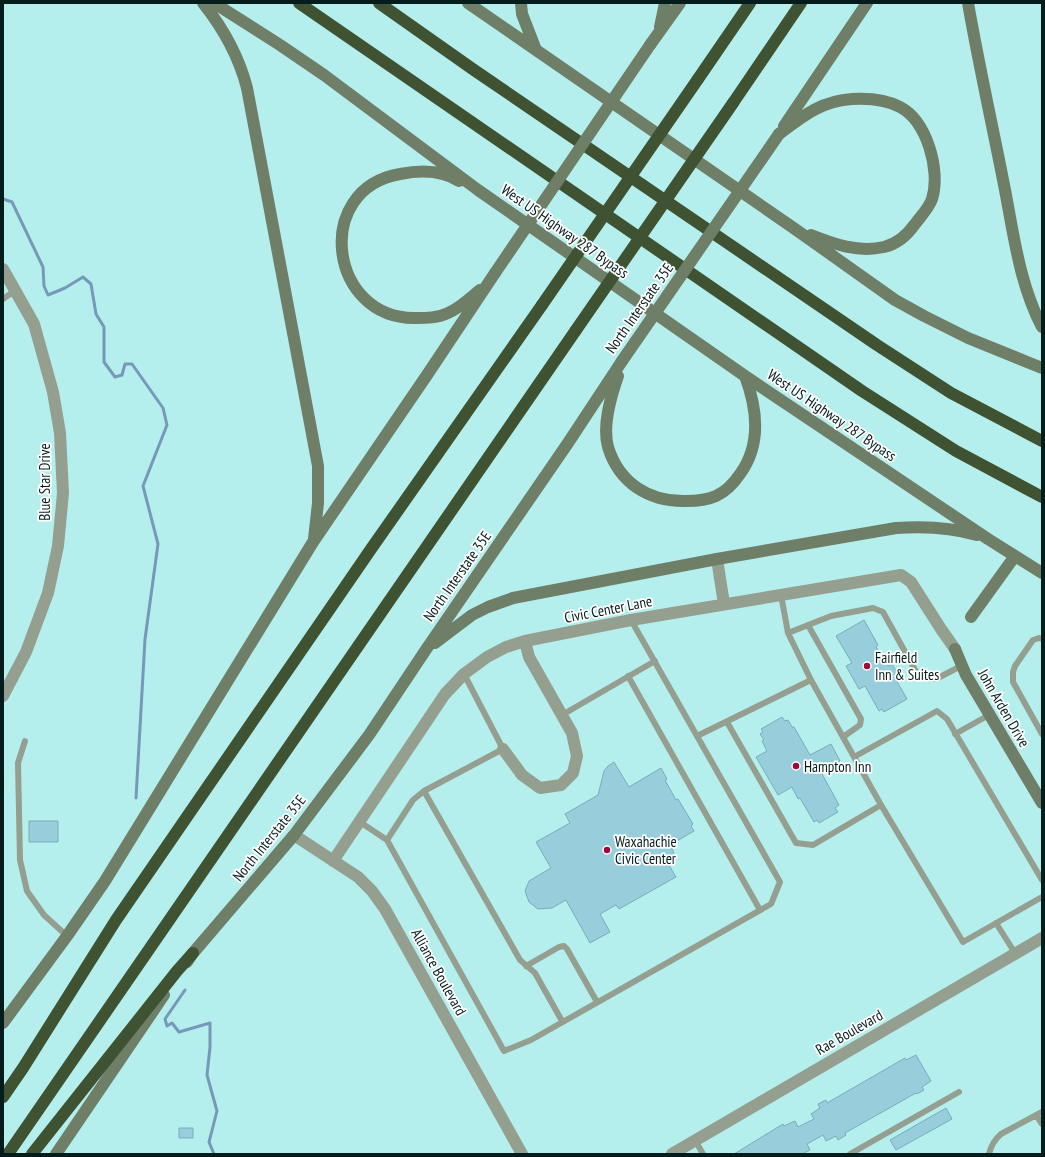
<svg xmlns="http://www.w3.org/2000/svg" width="1045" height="1157" font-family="'PT Sans Narrow',sans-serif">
<rect width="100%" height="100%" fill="#b5efed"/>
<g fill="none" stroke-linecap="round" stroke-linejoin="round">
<!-- stream -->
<path stroke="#7699ba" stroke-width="3" d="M3,199L12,202L43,267L44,286L48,295L65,288L83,277L91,284L96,314L104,327V362L115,377L122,375L125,364H132L163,408L167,425L143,486L158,544L145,639L136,798
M185,990L165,1019L167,1026L172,1023L179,1032L210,1023V1047L207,1075L217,1111L209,1142L214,1154"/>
</g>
<!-- building -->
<path fill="#98cedb" stroke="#78acb9" d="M864,620L878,645L876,647L888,666L892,664L899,676L895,678L907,699L884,712L882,709L879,711L865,686L859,689L846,666L852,663L836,636Z
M782,717L785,721L788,720L792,727H794L810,755L831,744L840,761L821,772L839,805L835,808L838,812L819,823L817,820L814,822L800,798L798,799L792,787L778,795L756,757L767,751L762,741L764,740L760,734L763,732L761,729Z
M614,762L629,787L661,768L667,779L665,780L676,800L678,799L693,824L691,826L694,831L670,845L674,853L666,860L676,877L619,909L616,905L600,914L610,932L590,943L566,900L552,908L538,909L529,902L525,891L529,881L551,868L536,842L570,823L565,814L598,795L604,771L608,766Z
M29,821H58V842H29Z
M916,1055L931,1081L922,1087L924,1090L917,1094L916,1093L845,1133L846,1135L838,1140L836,1136L826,1141L823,1135L807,1144L810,1150L802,1154H734L783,1124L784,1126L795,1121L798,1127L814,1119L811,1114L820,1108L818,1104L826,1100L827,1103L905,1058L906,1060Z
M946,1108L952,1119L896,1150L890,1140Z
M179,1128H193V1138H179Z"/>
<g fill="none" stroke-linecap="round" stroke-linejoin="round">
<!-- lane -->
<path stroke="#959f8f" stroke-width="6" d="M3,299L16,290
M781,595L788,633
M808,625L861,719L860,725L843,737
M1042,639L1039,638L1033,640L1015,666L1013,672V682L1042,734
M628,676L760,910
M562,715L655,661
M727,722L796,843L813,845L881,805L811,680
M955,734L989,715
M697,736L811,680L788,633L831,616L873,608L883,612L919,677L936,679L961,666
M25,741L18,763L20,860L27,891L44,915L67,936
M854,757L937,711L947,719L1042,880
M424,791L520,960L535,973L562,1021
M881,805L963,942L1042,897
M360,822L387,840L504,1051L531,1040L771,904L780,882L631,620
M387,840L413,800L424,791L503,749L464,674
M996,923L1015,953
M526,966L559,947L564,946L567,949L597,1002
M1036,1115L1042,1124
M695,1140L703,1154
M850,1154L959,1092
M989,1154C991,1145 994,1140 1001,1134L1042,1112"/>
<!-- street -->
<path stroke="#959f8f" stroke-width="12" d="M3,269L34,324L53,392L60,433L63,493L58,546L48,593L26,652L3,696
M717,559L724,604
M503,749L522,775L540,788L561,785L573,773L577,756L572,733L529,657L525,641
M294,835L358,877L372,891L385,909L522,1154
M333,861L445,694L464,674L487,657L506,647L525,641L631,620L901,575L911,582L941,629L955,649
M672,1154L1042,938"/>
<!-- secondary -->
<path stroke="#6f7e67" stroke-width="12" d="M203,3C223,28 239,57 247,88L318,466V503L314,539
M214,3L280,45L324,75L478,190L745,376L988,539L1042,573
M468,3L795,229L895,300L924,316L968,338L1042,368
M521,3L522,14L536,50
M968,3C979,66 993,128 1005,190C1014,237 1020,285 1042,327
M660,27L665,3
M650,45L680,3
M784,126L867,3
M779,134C803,116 821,101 852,99C868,98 885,99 900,107C927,121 941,171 932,199C929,208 921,216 915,224C908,234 897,244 884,247C858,253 834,244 811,235
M459,181C442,170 420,170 400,174C312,189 329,319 415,318C426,318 438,318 448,313C460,308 470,298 480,290
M618,376C611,396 602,425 608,447C619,483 649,502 686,501C696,501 707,500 716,496C727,491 734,483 740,474C762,444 757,408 745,376
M971,617L1015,556
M435,643L472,615L488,607L513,598L717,559L896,528C924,526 950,527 977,535
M955,649L966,675L1042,803
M187,962L193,953L294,835L369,735L425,651L568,443L622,361
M3,1023L67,936L105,881L313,542L427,375L495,273
M56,1154L164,995"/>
<!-- highway -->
<path stroke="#3f5332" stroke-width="12" d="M299,3L862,391L956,451L1042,497
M379,3L474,70L877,345L951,393L1042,441
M698,79L750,3
M733,103L801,3
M3,1097L23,1068L116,920L371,549L542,305
M8,1154L576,330
M32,1154L177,971L193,953"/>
<!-- secondary-bridge -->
<path stroke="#6f7e67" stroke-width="12" d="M495,273L650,45
M622,361L779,134"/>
<!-- highway-bridge -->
<path stroke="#3f5332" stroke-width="12" d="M542,305L698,79
M576,330L733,103"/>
</g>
<!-- markers -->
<g fill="#a30638" stroke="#fff" stroke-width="1.5">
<circle cx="867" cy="666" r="4"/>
<circle cx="796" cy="766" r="4"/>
<circle cx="607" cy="850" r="4"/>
</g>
<g text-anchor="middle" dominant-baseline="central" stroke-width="3.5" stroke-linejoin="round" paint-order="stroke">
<!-- street labels -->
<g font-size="15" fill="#051c1c" stroke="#fff">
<text transform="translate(565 231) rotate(35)">West US Highway 287 Bypass</text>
<text transform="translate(639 308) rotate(-55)">North Interstate 35E</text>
<text transform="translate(832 415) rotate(34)">West US Highway 287 Bypass</text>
<text transform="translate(44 482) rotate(-90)">Blue Star Drive</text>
<text transform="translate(457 576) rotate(-55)">North Interstate 35E</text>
<text transform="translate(608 609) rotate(-11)">Civic Center Lane</text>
<text transform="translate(1004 708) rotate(60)">John Arden Drive</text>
<text transform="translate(269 838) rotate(-51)">North Interstate 35E</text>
<text transform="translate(439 972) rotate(61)">Alliance Boulevard</text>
<text transform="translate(849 1032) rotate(-30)">Rae Boulevard</text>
</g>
<!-- poi labels -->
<g font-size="15" fill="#051c1c" stroke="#fff" text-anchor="start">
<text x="875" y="657">Fairfield<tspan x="875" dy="17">Inn &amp; Suites</tspan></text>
<text x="804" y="766">Hampton Inn</text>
<text x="615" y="841">Waxahachie<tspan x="615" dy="17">Civic Center</tspan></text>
</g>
</g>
<!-- border -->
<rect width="1045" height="1157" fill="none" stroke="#051c1c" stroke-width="8"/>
</svg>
